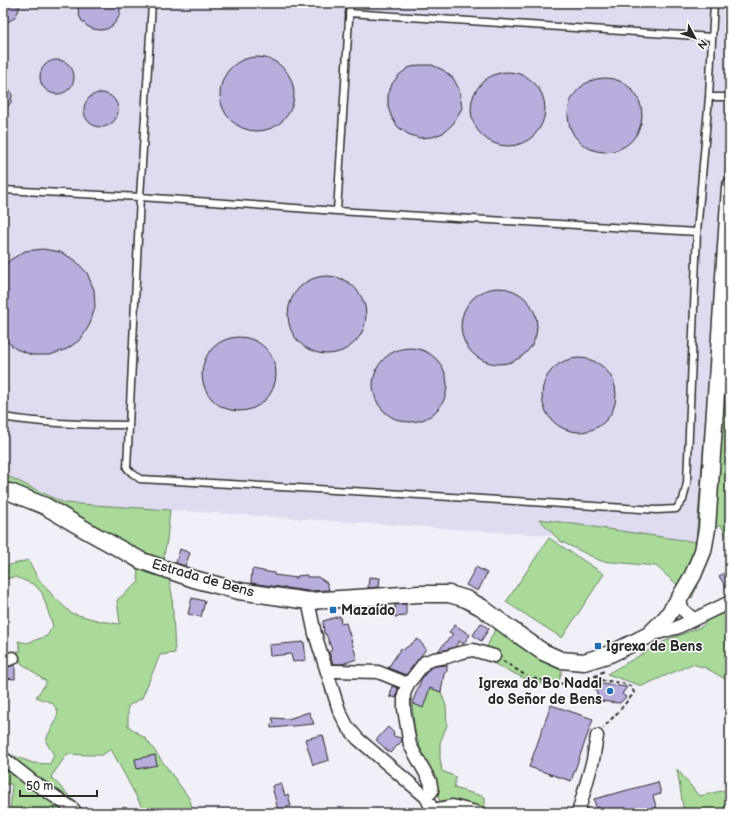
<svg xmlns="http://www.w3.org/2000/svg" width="733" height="816" font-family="'Balsamiq Sans',sans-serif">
<rect width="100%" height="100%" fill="#f1eff8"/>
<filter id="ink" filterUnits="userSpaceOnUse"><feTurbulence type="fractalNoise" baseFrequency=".025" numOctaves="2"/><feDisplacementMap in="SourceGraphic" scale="8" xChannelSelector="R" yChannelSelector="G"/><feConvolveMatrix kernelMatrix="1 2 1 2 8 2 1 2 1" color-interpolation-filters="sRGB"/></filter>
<g filter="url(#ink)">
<!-- built -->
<path fill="#e0dbf0" d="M3,3H730V158L726,162L696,545L64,503L3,474Z"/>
<!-- green -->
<path fill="#a9da9a" stroke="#6a8262" d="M726,162L730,167V544L721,525L715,528L712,552L692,598L656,566L601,561L560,541L539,519L696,542Z
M3,474L64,503L170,510L167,540L164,555L172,594L175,653L160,655L142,698L128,706V726L146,739L189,798L194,813H145L111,749L102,755H88L67,754L51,777L86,813H10L12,784H3V749L6,753L33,763L50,764L54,755L46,742L48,735L55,723L58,712C51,698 48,703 36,697L47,682L21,663L17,651H21L18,641L27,643L47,636L53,626L42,593L35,585L16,577L3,579V567L28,560L38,578L53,596L71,613L100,621L120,624L117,600L139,582L137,569L41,512L3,499Z
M549,538L604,574L562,638L506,602Z
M730,611V679L727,680L706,668L692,664L642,686L607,674L665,641L703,626L708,619Z
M496,627L538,658L562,671L557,688L530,681L482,658Z
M430,688L441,692L446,706L447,725L440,743V758L442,771L456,777L454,788L485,797V808L497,813H444L415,733L412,703L422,707Z
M677,769L699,796L726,790L730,787V813H684Z"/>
<!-- building -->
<path fill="#b9adde" stroke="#2b2b2b" d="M3,3H20L18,12L14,18L3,25Z
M80,3H119L120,7V14L117,20L113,25L107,29L100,30L93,29L87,26L82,21L79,15L78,8Z
M220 94a37 37 0 1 1 74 0a37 37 0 1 1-74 0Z
M40 77a17 17 0 1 1 34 0a17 17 0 1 1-34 0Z
M419,65H432L443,70L453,78L459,89L462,108L453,124L443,133L432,137L419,138L408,134L398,127L392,118L388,107V95L392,84L399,75L408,68Z
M471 109a37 37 0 1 1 74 0a37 37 0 1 1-74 0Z
M568 115a37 37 0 1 1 74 0a37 37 0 1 1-74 0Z
M3,80L11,92L12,95L11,102L3,113Z
M84 110a17 17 0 1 1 34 0a17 17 0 1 1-34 0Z
M43,249L60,252L75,260L87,273L94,290L95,307L90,324L81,339L67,349L50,355H32L16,349L3,338V267L10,260L25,251Z
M288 315a39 39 0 1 1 78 0a39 39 0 1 1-78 0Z
M461 326a38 38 0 1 1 76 0a38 38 0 1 1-76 0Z
M202 374a37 37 0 1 1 74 0a37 37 0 1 1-74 0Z
M373 385a37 37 0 1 1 74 0a37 37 0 1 1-74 0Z
M542 395a37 37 0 1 1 74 0a37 37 0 1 1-74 0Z
M180,549L190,553L185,566L176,563Z
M476,567L487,573L478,591L466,585Z
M252,569L274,573V575L297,578V576L307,575V577H318L327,583L329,590L308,591L251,583Z
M730,570V594L719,576Z
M369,577L380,578L379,587L368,588Z
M192,598L205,601L201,617L188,614Z
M406,604V616L395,617V605Z
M340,616L341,624L346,623L357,659L342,664H333L329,652L332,650L326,634H324L323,621Z
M481,623L489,629L481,641L473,635Z
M455,625L470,635L463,644L459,641L455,647L445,650L438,651L453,634L449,632Z
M418,639L426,649L406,675L388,668L401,648L403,650Z
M304,642L306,660L293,662L291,654L270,656L269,645Z
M15,665V679L4,678L3,668Z
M447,665V671L444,674L441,692L430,688L423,708L412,703L422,678L430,668L436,666Z
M594,683L627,687L622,694L626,697L620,703L599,701Z
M392,686L398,688L396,698L390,696V698Z
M551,705L593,719L571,781L529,767Z
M309,712L314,724L271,728V724L274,723L272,718L288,719Z
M388,727L394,733L393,736L401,738L402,741L390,753L376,740Z
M323,735L329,760L313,765L305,739Z
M155,755L157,765L137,769L135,759Z
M658,782L661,794L653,796L658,813H609V810L601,812L599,807L596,808L594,799Z
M281,783L285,796L288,794L291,806L278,810L272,786Z"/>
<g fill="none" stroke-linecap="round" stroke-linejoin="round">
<defs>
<path id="lane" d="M152,3L140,197L127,468L132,473L140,479L387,493L657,510L676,509L683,500L687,483L697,232L709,97L714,3
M349,13L712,37
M709,97H730
M3,190L140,197L337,211L697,232
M337,211L350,3
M3,417C45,424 87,425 129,425"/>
<path id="street" d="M679,599L683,610L693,619
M308,601L315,634L339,710L347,726L358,739L426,797L434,813
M650,635L676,628L730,602
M3,661L13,658
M327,671H335L378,672L408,684
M3,758L32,781L73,809L76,813
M426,797L432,791L430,781L410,745L404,709V694L408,684L425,662L434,659L447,657L459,653L473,650L494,656
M433,810L452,806L480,813
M578,813L593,760L597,736"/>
<path id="secondary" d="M3,493L10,492L45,506L91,533L142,561L194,579L239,591L308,601L419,594H449L466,599L481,607L509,628L543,652L561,660L584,662L610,654L637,641L649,635L666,618L679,599L693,575L703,551L707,529L730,187"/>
</defs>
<!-- lane casing -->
<use href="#lane" stroke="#2b2b2b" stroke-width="9"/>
<!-- street casing -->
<use href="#street" stroke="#2b2b2b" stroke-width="15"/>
<!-- secondary casing -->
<use href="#secondary" stroke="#2b2b2b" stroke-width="19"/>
<!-- path -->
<path stroke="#2b2b2b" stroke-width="2" stroke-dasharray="4 3" stroke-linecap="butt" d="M503,661L528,677L557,684L586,681L606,670
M595,676L600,680L622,683L632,687L634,693L619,711L603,728"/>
<!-- lane -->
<use href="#lane" stroke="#fff" stroke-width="6"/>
<!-- street -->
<use href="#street" stroke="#fff" stroke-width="12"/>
<!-- secondary -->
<use href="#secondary" stroke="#fff" stroke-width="16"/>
</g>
</g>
<!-- markers -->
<g fill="#1f6fb2" stroke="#fff" stroke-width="1.5">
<rect x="329" y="606" width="8" height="8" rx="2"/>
<rect x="594" y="642" width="8" height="8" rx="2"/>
<circle cx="610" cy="691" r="4"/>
</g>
<g text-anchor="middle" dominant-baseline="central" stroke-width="3" stroke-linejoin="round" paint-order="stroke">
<!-- street labels -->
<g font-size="14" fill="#2b2b2b" stroke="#fff">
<text transform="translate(203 578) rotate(16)">Estrada de Bens</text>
</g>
<!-- poi labels -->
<g font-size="14" font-weight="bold" fill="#2b2b2b" stroke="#fff" text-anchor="start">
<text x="341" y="610">Mazaído</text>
<text x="606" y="646">Igrexa de Bens</text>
<text x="602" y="683" text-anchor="end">Igrexa do Bo Nadal<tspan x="602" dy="16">do Señor de Bens</tspan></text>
</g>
</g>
<!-- margin -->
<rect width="733" height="816" fill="none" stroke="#fff" stroke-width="16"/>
<rect x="8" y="8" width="717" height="800" fill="none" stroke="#2b2b2b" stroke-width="1.5" filter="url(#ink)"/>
<!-- north arrow -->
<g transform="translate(695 38) rotate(131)" stroke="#ffffff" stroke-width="3" paint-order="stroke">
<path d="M0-3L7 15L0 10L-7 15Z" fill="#2b2b2b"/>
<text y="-6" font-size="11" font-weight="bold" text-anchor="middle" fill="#2b2b2b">N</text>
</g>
<!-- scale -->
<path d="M20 790v6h77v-6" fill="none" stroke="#2b2b2b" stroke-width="2"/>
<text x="26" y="790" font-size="12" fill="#2b2b2b" stroke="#ffffff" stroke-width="3" paint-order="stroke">50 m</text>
</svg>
